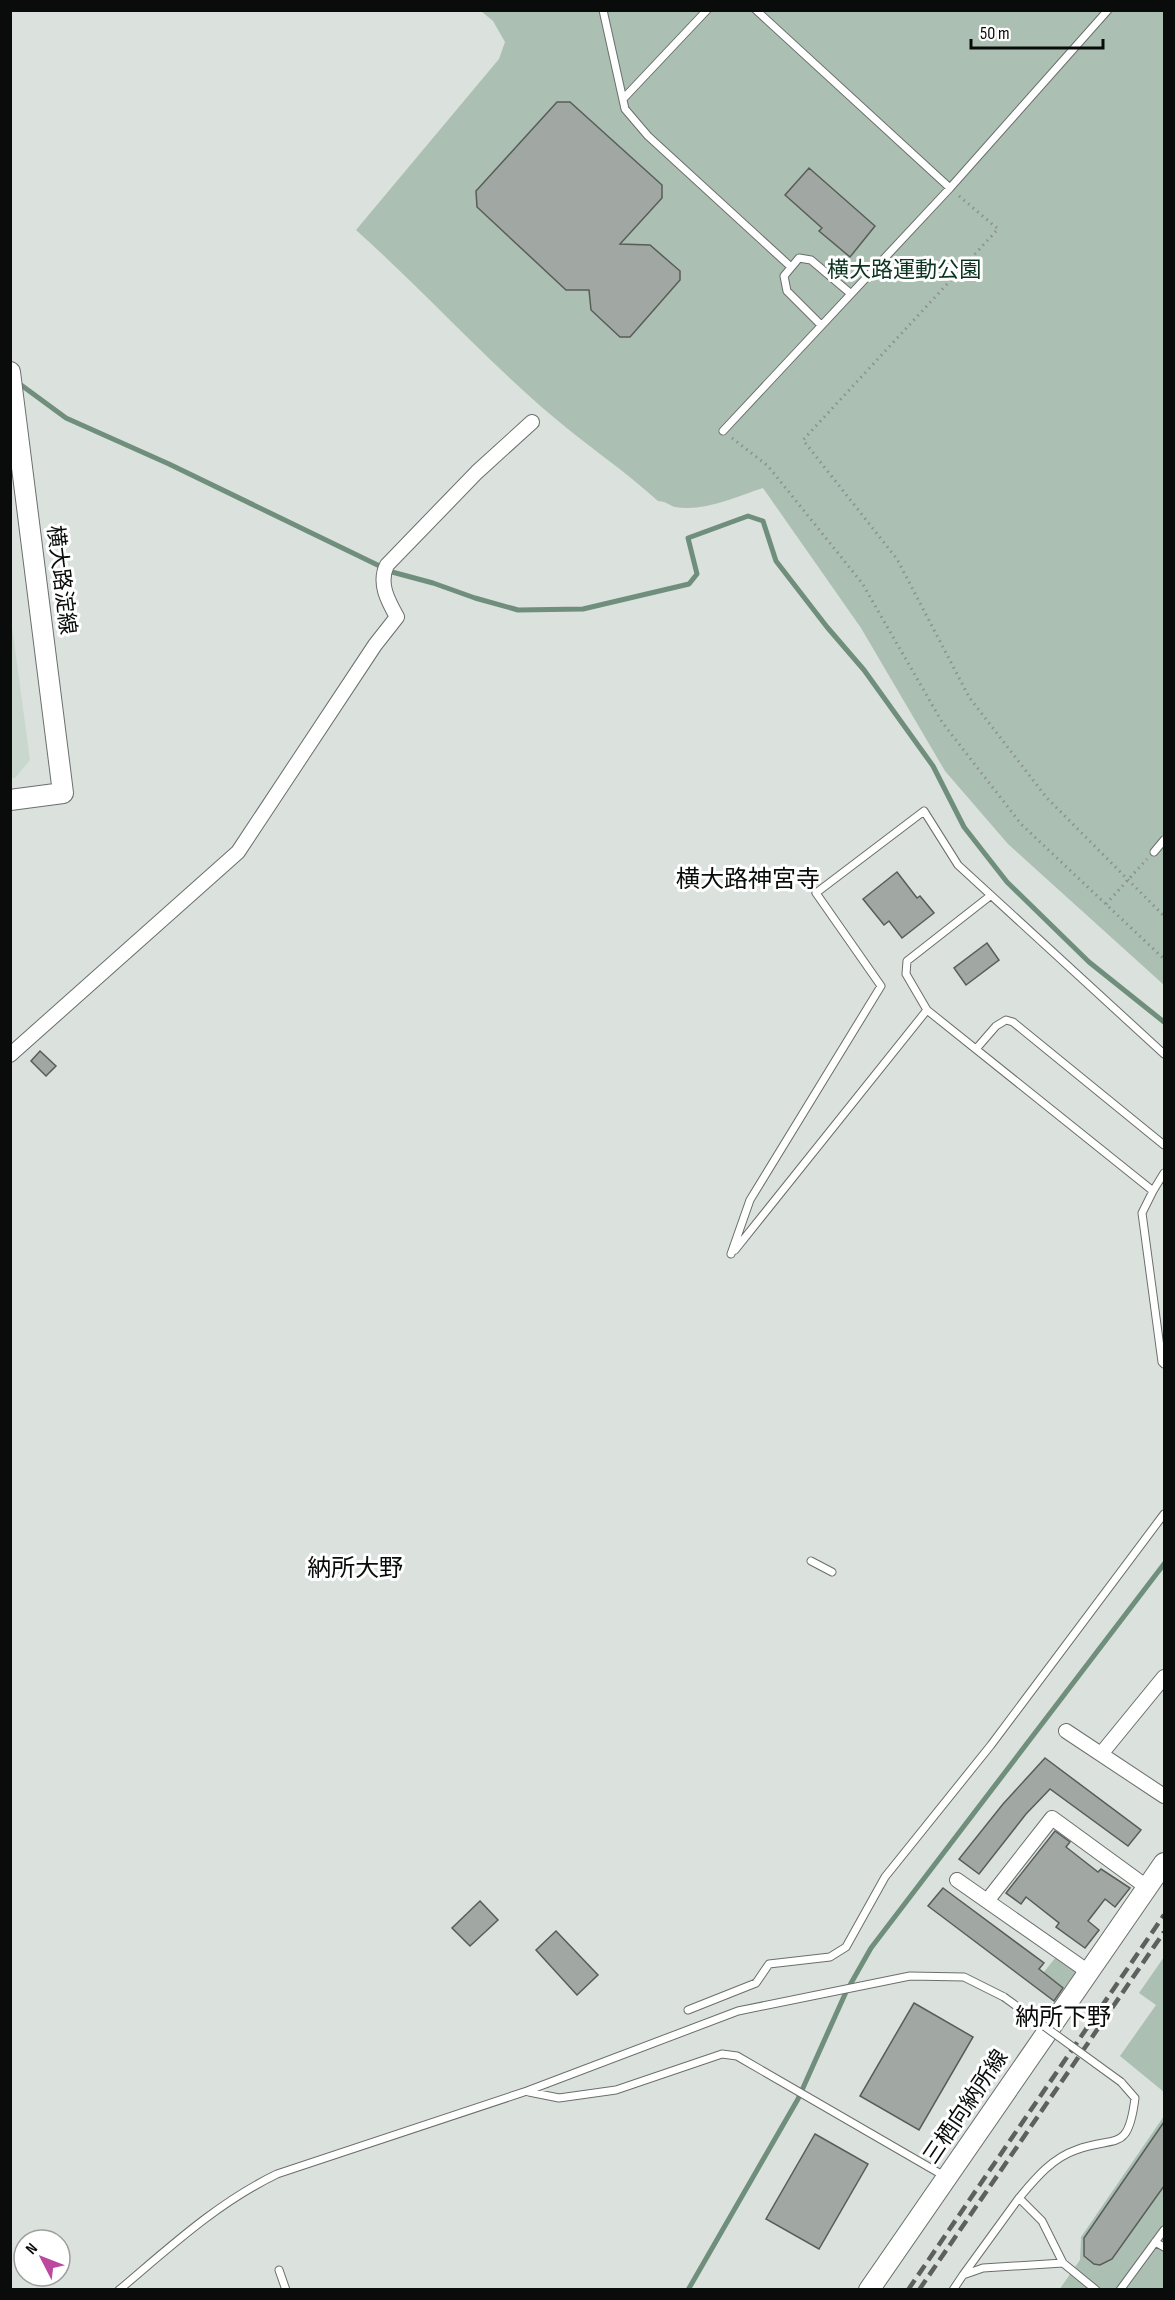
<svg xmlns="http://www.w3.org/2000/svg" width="1175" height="2300" font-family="'Sofia Sans Condensed','Noto Sans JP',sans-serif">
<rect width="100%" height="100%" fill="#dbe1dd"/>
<!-- built -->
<path fill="#cad7cf" d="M10,612L30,760L15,778H11Z"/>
<!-- green -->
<path fill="#abbfb2" d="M481,11H1164V985L1008,844L945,771L861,628L763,488C735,497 704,512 675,507C669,505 665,501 658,501C624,470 586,445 551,415C483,357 423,290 356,230L499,59L505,42L493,21Z
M1060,1952L1080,1967L1064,1988L1054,1980L1044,1994L1035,1983Z
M1164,1957V2092L1120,2056L1156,2005L1139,1993Z
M1164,2116V2289L1059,2290L1080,2260L1081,2237Z"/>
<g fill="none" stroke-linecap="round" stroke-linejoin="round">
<!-- stream -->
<path stroke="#708e7c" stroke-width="5" d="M17,382L66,418L169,464L392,572L433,583L475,598L518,610L583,609L689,584L697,574L688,538L748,516L763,521L776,561L827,627L864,670L933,766L964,827L1007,882L1089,962L1164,1022
M688,2290L798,2099L846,1992L871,1948L1164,1564"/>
</g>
<!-- building -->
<path fill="#a1a7a3" stroke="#585d59" stroke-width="1.5" d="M557,102H570L662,185V198L620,244L650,245L680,271V280L630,337H620L591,310L589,290H566L477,207L476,191Z
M809,168L875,226L850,257L819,231L822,228L785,195Z
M897,872L917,898L920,896L934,913L902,938L889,921L884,925L863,899Z
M987,943L999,960L966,985L954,968Z
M40,1051L56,1066L46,1076L31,1061Z
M1045,1758L1141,1830L1128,1846L1050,1789L1026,1814L979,1874L959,1859L1003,1804Z
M1055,1831L1070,1842L1066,1847L1098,1872L1101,1869L1130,1888L1115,1907L1105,1899L1088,1921L1099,1930L1085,1948L1056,1927L1059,1923L1026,1897L1021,1904L1006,1893Z
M943,1888L1044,1963L1039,1969L1063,1988L1054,2001L928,1906Z
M480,1901L498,1920L470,1946L452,1928Z
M556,1931L598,1975L577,1995L536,1950Z
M914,2003L973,2037L919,2130L860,2096Z
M1164,2122V2186L1112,2259L1100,2265L1094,2264L1084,2256V2238Z
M815,2134L868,2164L819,2249L766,2219Z"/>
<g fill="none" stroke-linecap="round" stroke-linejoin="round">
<defs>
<path id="lane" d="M603,10L625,109L648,136L791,267
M756,10L950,188
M623,99L707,10
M821,325L787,291L784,276L799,258L811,260L850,293
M723,431L950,188L1108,10
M1154,852L1164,840
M990,896L907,961L906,974L927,1010L1153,1191L1142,1213L1162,1362L1164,1364
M976,1049L996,1026L1006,1020L1013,1022L1164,1145
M1153,1191L1164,1173
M735,1250L927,1010
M731,1254L750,1200L881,986L816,893L924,811L958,865L1164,1054
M811,1561L832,1572
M688,2010L756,1983L769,1964L830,1957L846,1947L885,1877L991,1745L1164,1514
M529,2092L559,2098L616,2090L722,2054L737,2056L946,2177
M1155,2242L1164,2247
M279,2270L286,2290
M963,2275L1019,2198
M119,2290C170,2247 217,2203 277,2174L527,2091L738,2011L910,1976L964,1977L1004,1997
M953,2290L963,2275L983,2268L1063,2263
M1096,2290L1063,2263L1042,2221L1019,2198C1035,2179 1052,2158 1076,2150C1116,2135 1128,2154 1135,2098L1121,2082
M1120,2290L1164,2230"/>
<path id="street" d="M10,1055L238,852L375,645L397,617C388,601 378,583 387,565L477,472L532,422
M1066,1731L1164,1796
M1101,1754L1164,1677
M957,1880L1090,1973
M987,1901L1052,1818L1148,1888"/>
<path id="secondary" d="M10,372L63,793L10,800
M869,2290L1164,1863"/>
</defs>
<!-- lane casing -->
<use href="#lane" stroke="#6a6f6c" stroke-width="9"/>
<!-- street casing -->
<use href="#street" stroke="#6a6f6c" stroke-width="16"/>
<!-- secondary casing -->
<use href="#secondary" stroke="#6a6f6c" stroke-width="22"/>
<!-- path -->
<path stroke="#8d918f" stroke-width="3" stroke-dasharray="1.5 4.5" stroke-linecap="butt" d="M959,196L998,229L803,440L897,559L969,697L1047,798L1164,916
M732,438L768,466L862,583L942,722L1021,824L1164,959
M1106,904L1147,859"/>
<!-- lane -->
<use href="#lane" stroke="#fff" stroke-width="7"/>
<!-- street -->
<use href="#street" stroke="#fff" stroke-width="14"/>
<!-- secondary -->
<use href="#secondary" stroke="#fff" stroke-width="20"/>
<!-- rail -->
<path stroke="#5d605e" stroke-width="4.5" stroke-dasharray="12 6" stroke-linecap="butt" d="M908,2290L1164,1915
M919,2290L1164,1932"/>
<defs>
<path id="lane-bridge" d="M1004,1997L1121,2082"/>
</defs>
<!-- lane-bridge casing -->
<use href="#lane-bridge" stroke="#6a6f6c" stroke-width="9" stroke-linecap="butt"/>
<!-- lane-bridge -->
<use href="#lane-bridge" stroke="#fff" stroke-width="7"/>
</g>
<g text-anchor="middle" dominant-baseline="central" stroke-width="6" stroke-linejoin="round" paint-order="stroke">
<!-- park labels -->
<g font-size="22" fill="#0b3420" stroke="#fff">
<text x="904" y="270">横大路運動公園</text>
</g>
<!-- street labels -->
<g font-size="22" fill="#0a0c0b" stroke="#fff">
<text transform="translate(61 580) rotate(83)">横大路淀線</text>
<text transform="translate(966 2107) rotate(-56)">三栖向納所線</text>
</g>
<!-- neighbourhood labels -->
<g font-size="24" fill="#0a0c0b" stroke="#fff">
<text x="748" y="879">横大路神宮寺</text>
<text x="355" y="1568">納所大野</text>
<text x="1063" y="2017">納所下野</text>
</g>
</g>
<!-- border -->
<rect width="1175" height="2300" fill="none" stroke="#0a0c0b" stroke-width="24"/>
<!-- north arrow -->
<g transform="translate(42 2258) rotate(312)"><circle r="28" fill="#ffffff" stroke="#9d9e9d" stroke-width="1.5"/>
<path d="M0-4.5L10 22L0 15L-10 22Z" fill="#bc48a0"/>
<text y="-9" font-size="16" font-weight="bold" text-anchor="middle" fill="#0a0c0b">N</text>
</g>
<!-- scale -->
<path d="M971 39v9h132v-9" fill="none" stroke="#0a0c0b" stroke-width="3"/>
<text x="980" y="39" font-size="18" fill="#0a0c0b" stroke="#ffffff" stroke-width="4.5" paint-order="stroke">50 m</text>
</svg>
